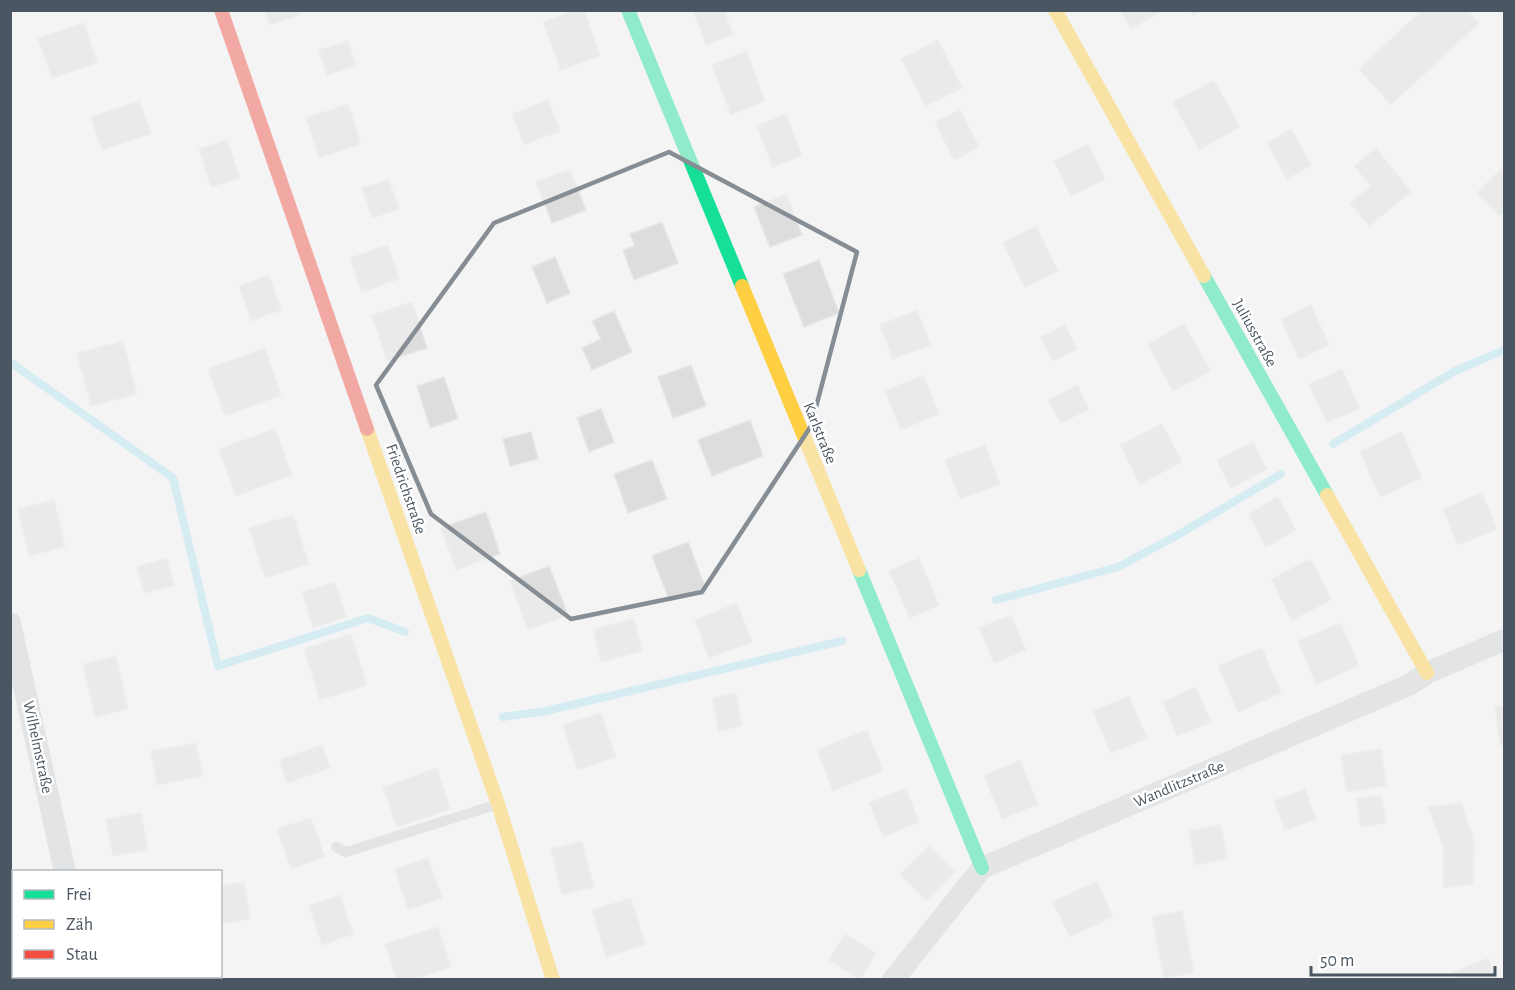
<svg xmlns="http://www.w3.org/2000/svg" width="1515" height="990" font-family="'Alegreya Sans',sans-serif">
<rect width="100%" height="100%" fill="#f4f4f4"/>
<g fill="none" stroke-linecap="round" stroke-linejoin="round">
<!-- stream -->
<path stroke="#aee2f0" stroke-width="8" d="M10,362L173,478L218,666L368,618L405,632
M1333,444L1455,371L1504,350
M996,600L1118,567L1176,536L1281,474
M503,717L546,711L842,641"/>
</g>
<!-- building -->
<path fill="#ddddde" stroke="#e5e6e7" stroke-width="1.5" d="M265,10H298L300,15L270,25Z
M576,10H584L600,56L561,70L543,22Z
M693,10H724L733,34L706,45Z
M1121,10H1164L1131,29Z
M1190,10H1203L1193,16Z
M1422,10H1467L1479,23L1391,105L1359,69Z
M84,23L97,63L52,78L38,38Z
M938,40L962,88L926,106L901,59Z
M348,41L356,66L327,75L319,50Z
M746,51L765,101L731,115L712,65Z
M1214,80L1240,127L1199,150L1173,102Z
M548,100L560,131L524,145L512,114Z
M140,101L151,134L102,150L91,117Z
M348,104L361,144L319,158L306,118Z
M960,110L979,147L954,160L935,122Z
M786,114L802,156L773,167L757,126Z
M1291,129L1311,165L1287,179L1267,143Z
M227,140L240,178L211,187L199,149Z
M1088,144L1105,179L1071,196L1054,161Z
M1376,148L1411,192L1369,226L1350,203L1371,186L1354,166Z
M570,169L586,210L552,223L536,182Z
M1501,169L1504,173V212L1500,216L1477,193Z
M389,180L399,209L372,218L362,188Z
M787,194L802,235L770,247L754,207Z
M662,222L678,263L634,280L623,250L635,246L630,234Z
M1036,226L1058,271L1025,288L1003,243Z
M388,245L399,279L361,292L350,258Z
M555,257L570,293L547,303L532,267Z
M819,260L839,313L804,327L783,274Z
M269,275L281,310L251,321L239,286Z
M412,302L427,348L387,361L372,315Z
M1311,305L1329,345L1299,359L1281,319Z
M917,310L931,345L893,359L880,325Z
M614,311L632,352L592,370L582,348L601,339L592,321Z
M1184,324L1211,371L1173,391L1148,344Z
M1065,325L1077,349L1053,361L1040,337Z
M123,341L137,394L91,406L77,353Z
M265,348L281,395L225,416L208,369Z
M691,365L706,406L673,418L658,377Z
M1342,369L1360,408L1327,423L1309,384Z
M923,375L939,414L901,430L885,391Z
M444,377L458,419L430,428L417,386Z
M1077,385L1089,409L1061,423L1048,400Z
M601,409L614,442L589,452L577,418Z
M750,420L763,456L712,476L698,440Z
M1162,424L1182,462L1140,484L1120,445Z
M275,429L292,475L236,496L219,449Z
M531,432L538,459L510,466L503,439Z
M1402,432L1422,478L1380,497L1360,451Z
M1253,442L1267,469L1231,488L1217,460Z
M985,445L1000,484L960,499L945,460Z
M652,460L667,499L628,513L614,474Z
M1482,493L1497,529L1458,545L1443,509Z
M1278,497L1296,530L1266,547L1248,514Z
M54,500L65,547L29,556L18,509Z
M486,512L500,554L456,570L441,528Z
M293,515L309,564L265,578L249,528Z
M688,542L706,589L670,602L652,556Z
M919,558L939,605L910,618L889,571Z
M167,559L174,586L144,593L137,566Z
M1311,559L1331,600L1292,620L1271,579Z
M549,566L568,615L528,630L510,581Z
M335,582L346,617L313,628L302,592Z
M737,603L752,642L709,658L695,620Z
M1011,615L1026,650L994,663L979,628Z
M634,619L642,651L601,662L593,629Z
M1341,623L1359,666L1316,684L1298,641Z
M351,634L367,685L320,700L304,649Z
M1262,648L1281,693L1238,712L1218,666Z
M116,656L128,709L95,717L83,664Z
M1196,687L1211,722L1177,736L1163,702Z
M736,693L742,726L719,731L712,698Z
M1129,696L1147,738L1111,753L1093,711Z
M1504,706V745H1500L1495,707Z
M601,713L616,757L578,770L563,725Z
M867,730L883,771L833,791L817,750Z
M196,743L203,776L157,785L151,751Z
M322,745L330,768L287,783L279,760Z
M1381,749L1386,786L1347,792L1341,755Z
M1020,760L1038,804L1002,819L984,776Z
M437,768L450,809L397,827L383,787Z
M906,788L919,822L883,837L869,803Z
M1305,789L1316,819L1285,830L1274,801Z
M1381,795L1386,823L1361,827L1356,799Z
M1462,803L1474,842L1473,884L1443,888V846L1428,807Z
M141,813L148,850L113,856L106,819Z
M311,818L325,857L291,869L277,829Z
M1221,825L1227,859L1195,865L1189,831Z
M582,841L594,887L562,895L551,849Z
M929,846L955,872L926,901L900,874Z
M428,858L442,898L408,910L395,869Z
M1097,881L1113,917L1070,937L1053,902Z
M244,882L250,919L220,924V886Z
M340,895L353,934L322,945L309,906Z
M631,898L645,944L606,957L592,910Z
M10,900H14V931H10Z
M1182,911L1194,973L1164,978L1152,917Z
M438,927L451,967L412,980H397L385,944Z
M845,934L876,953L860,980L829,960Z
M10,958H14V976H48L49,980H13Z
M1488,958L1497,980H1457L1454,972Z"/>
<g fill="none" stroke-linecap="round" stroke-linejoin="round">
<!-- lane -->
<path stroke="#ced0d2" stroke-width="10" d="M336,847L346,852L495,805"/>
<!-- street -->
<path stroke="#ced0d2" stroke-width="22" d="M10,623L65,872
M88,976V980
M893,980L982,868L1409,685L1427,673L1504,640"/>
<!-- fast -->
<path stroke="#16e098" stroke-width="14" d="M628,10L742,286
M1204,276L1327,495
M859,570L982,868"/>
<!-- slow -->
<path stroke="#ffcf43" stroke-width="14" d="M1055,10L1204,276
M742,286L859,570
M367,429L498,804L553,980
M1327,495L1427,673"/>
<!-- jam -->
<path stroke="#f24e42" stroke-width="14" d="M221,10L367,429"/>
</g>
<!-- marked area -->
<path d="M0 0H1515V990H0ZM669,152L857,252L811,426L702,592L571,619L431,514L376,385L494,223Z" fill="#f4f4f4" fill-opacity=".55" fill-rule="evenodd"/>
<path fill="none" stroke="#868d94" stroke-width="4.5" stroke-linejoin="round" d="M669,152L857,252L811,426L702,592L571,619L431,514L376,385L494,223Z"/>
<g text-anchor="middle" dominant-baseline="central" stroke-width="5" stroke-linejoin="round" paint-order="stroke">
<!-- street labels -->
<g font-size="16" fill="#4a5661" stroke="#fff">
<text transform="translate(1255 333) rotate(61)">Juliusstraße</text>
<text transform="translate(820 433) rotate(68)">Karlstraße</text>
<text transform="translate(406 489) rotate(71)">Friedrichstraße</text>
<text transform="translate(38 747) rotate(78)">Wilhelmstraße</text>
<text transform="translate(1179 784) rotate(-23)">Wandlitzstraße</text>
</g>
</g>
<!-- border -->
<rect width="1515" height="990" fill="none" stroke="#4a5661" stroke-width="24"/>
<!-- legend -->
<rect x="12" y="870" width="210" height="108" fill="#ffffff" stroke="#b7bbc0" stroke-width="1.5"/>
<rect x="24" y="890" width="30" height="9" fill="#16e098" stroke="#b7bbc0" stroke-width="1.5"/>
<text x="66" y="900" font-size="18" fill="#4a5661">Frei</text>
<rect x="24" y="920" width="30" height="9" fill="#ffcf43" stroke="#b7bbc0" stroke-width="1.5"/>
<text x="66" y="930" font-size="18" fill="#4a5661">Zäh</text>
<rect x="24" y="950" width="30" height="9" fill="#f24e42" stroke="#b7bbc0" stroke-width="1.5"/>
<text x="66" y="960" font-size="18" fill="#4a5661">Stau</text>
<!-- scale -->
<path d="M1311 966v9h184v-9" fill="none" stroke="#4a5661" stroke-width="3"/>
<text x="1320" y="966" font-size="18" fill="#4a5661" stroke="#ffffff" stroke-width="4.5" paint-order="stroke">50 m</text>
</svg>
